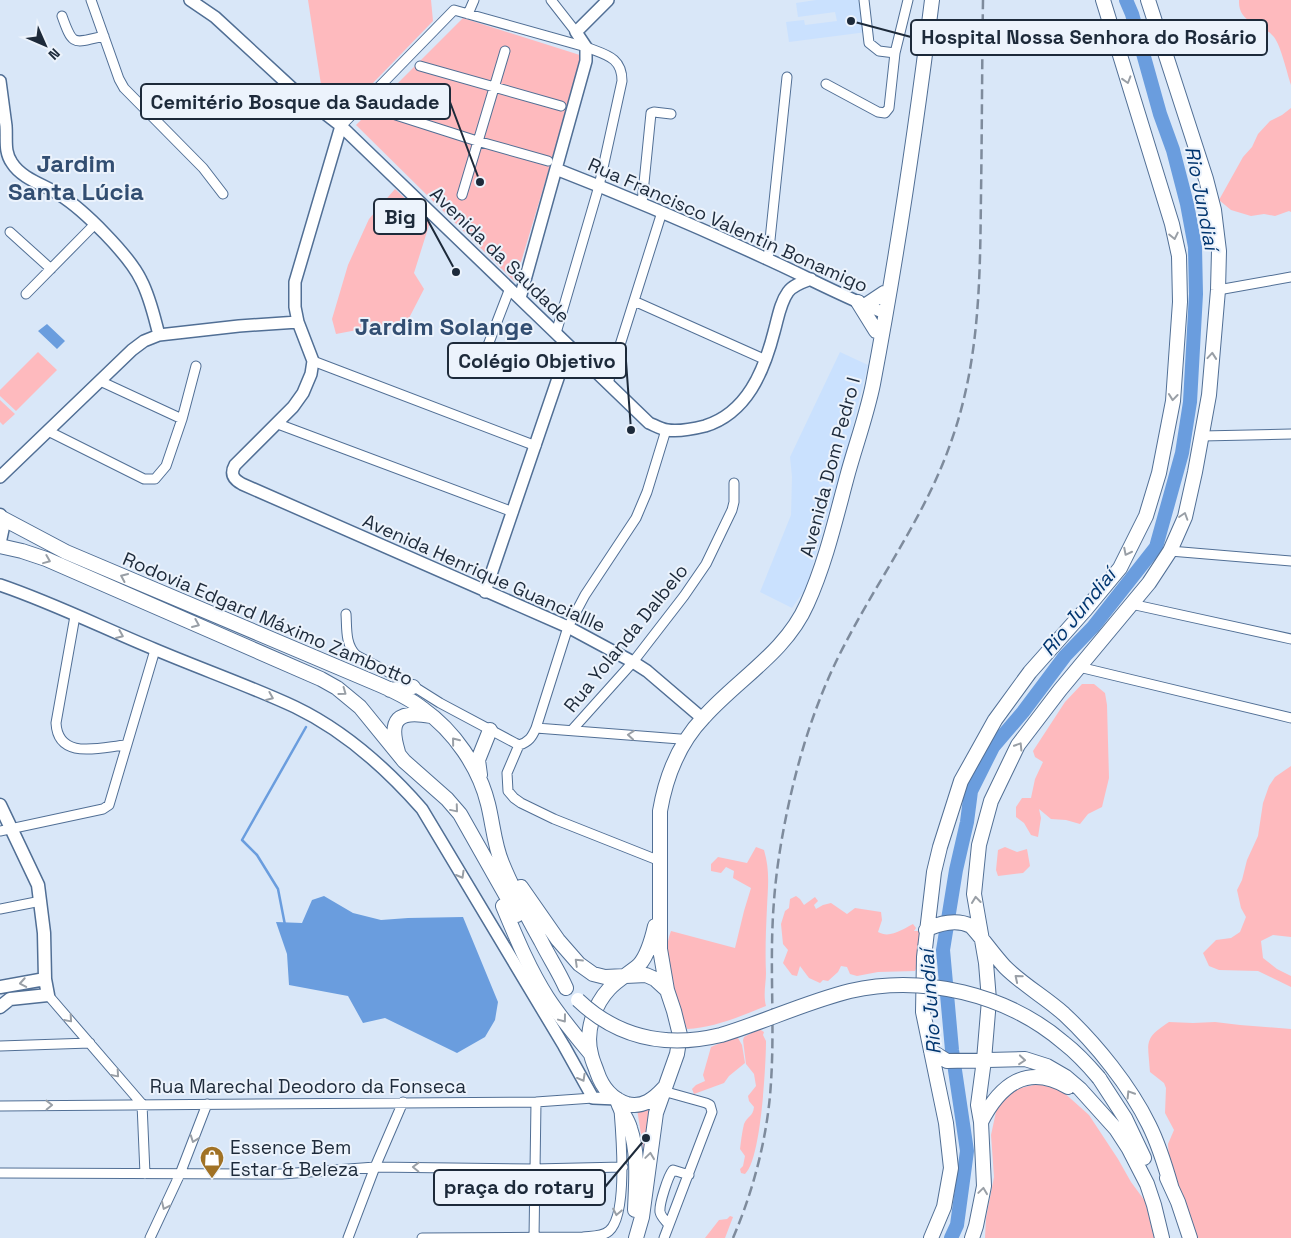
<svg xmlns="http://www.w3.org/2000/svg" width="1291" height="1238" font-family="'Space Grotesk',sans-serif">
<rect width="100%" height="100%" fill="#d9e7f8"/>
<!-- built -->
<path fill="#cae1fe" d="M816,0H863L867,32L789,42L786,22L804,20L805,25L837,21L835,12L798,17L796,3Z
M840,352L868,365L846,454L806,588L792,608L760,592L791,515L792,477L790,457Z"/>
<!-- green -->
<path fill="#febabe" d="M308,0H431L433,21L344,113L324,104Z
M1239,0H1291V85C1287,73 1281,46 1274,37C1262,22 1238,25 1239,0Z
M463,18L583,56L515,282L356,125Z
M1291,108V212L1289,211L1275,216L1264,214L1251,216L1231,210L1219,200L1243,157L1252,147L1258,134L1270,121L1282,115Z
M395,189L430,222L414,273L424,289L408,320L398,321L381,337L357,330L336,334L332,319L348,265L369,219Z
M38,352L57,370L16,411L0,396V390Z
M0,400L15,414L3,425L0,422Z
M1082,684H1094L1105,693L1107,705L1109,778L1102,807L1088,814L1080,824L1066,820L1051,819L1039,809L1041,818L1038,837L1031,835L1024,823L1016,817V807L1022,798H1031L1035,779L1043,762L1035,757L1033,751L1065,702Z
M1291,766V937L1273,935L1261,941L1263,958L1277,969L1291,976V987L1258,971L1219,970L1209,966L1203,953L1216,940L1231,938L1240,932L1246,917L1241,908L1237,890L1242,880L1247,860L1258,836L1263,803L1269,786L1275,777Z
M756,847L764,850C770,870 768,887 767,907C766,929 765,951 766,973C766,983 763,995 766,1006C741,1016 714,1028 687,1029C677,1002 659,960 671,931L735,948L744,911L751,888L733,878L734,871L726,867L721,873L711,871V864L718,857L747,863Z
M1005,847L1017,852L1027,849L1030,866L1023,873L998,876L996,870L998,850Z
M796,896L800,899L804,905L815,897L818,901L814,905L816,909L823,905L831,903L847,914L855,908L881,912L882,920L878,932C890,939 903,929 913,924L916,928L914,931H919C921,940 919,953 916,961L918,964L915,971L878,972L857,976L850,974L847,967L841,966L838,972L828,981L823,980L820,983L809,978L800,966L797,976L792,975L783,963L788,950L783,944L781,924L785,911L789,908L790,899Z
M1169,1022L1193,1023L1215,1022L1240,1025L1291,1029V1238H1194L1169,1159L1168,1144L1174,1130L1165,1113L1166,1088L1164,1083L1150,1072C1148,1042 1143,1039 1169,1022Z
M759,1029L764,1032L763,1035L766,1041C766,1065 761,1160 745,1174L741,1173L740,1169L743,1166L745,1156L740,1149C741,1141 742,1132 744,1124C747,1116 753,1117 754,1107L749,1101L748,1096L756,1086L754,1074L746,1064L743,1040L744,1037Z
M732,1038H738L742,1045L745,1063L729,1076L724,1083L694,1094L692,1089L696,1085L705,1081L703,1075L711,1047Z
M1038,1084L1061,1090L1089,1115L1118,1159L1131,1182L1145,1201L1154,1238H985L986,1218L994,1177L991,1135L997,1107L1016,1089Z
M656,1103L646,1166L637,1109Z
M730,1216L733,1217L725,1238H705L719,1220L727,1219Z"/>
<!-- water -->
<path fill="#6a9dde" d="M47,324L65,341L57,349L38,331Z
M324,896L353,913L381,920L408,918L463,917L498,1002L495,1020L485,1037L457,1053L385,1018L363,1023L348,996L289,985L287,954L276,922L302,923L312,900Z"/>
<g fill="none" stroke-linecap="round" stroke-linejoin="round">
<!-- stream -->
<path stroke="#6a9dde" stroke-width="2.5" d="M285,925L278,889L257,855L242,840L306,727"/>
<!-- river -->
<path stroke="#6a9dde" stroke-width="14" d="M951,1238L957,1225L967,1151L952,1050L943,950L956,870L967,822L971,791L993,747L1023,712L1065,656L1093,627L1156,547L1182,453L1190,402L1196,294L1195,247L1187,204L1173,150L1160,114L1132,14L1126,0"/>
<defs>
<path id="minor" d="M91,0L119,79L124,88L203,168L223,194
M551,0L576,32
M864,0L869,43L879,51L895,53L908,0
M468,14L474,0
M62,16C73,47 73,43 104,36
M420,66L561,106
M826,84L878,112L885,113L889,108L895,53
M377,109L477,141L548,161
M341,126L454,10L586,47C606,55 622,57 622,81L599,186L556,333
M462,195L505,51
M642,203L651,113L654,112L671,114
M10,232L51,269
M768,259L787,77
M1218,290L1291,277
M26,294L95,224
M634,301L766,360
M313,361L536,446
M478,371L510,288
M100,381L182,419
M608,383L662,212
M278,424L513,512
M48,431L144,479H155L166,466L182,419L196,366
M1202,436L1291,434
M1170,551L1291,561
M1131,604L1291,639
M346,614C347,628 345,644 356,655L405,681L440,703L515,743L519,745C529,742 532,737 536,728L568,627L585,595L636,518L647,492L666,430
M75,616L56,723C58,761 101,747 126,745
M1079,667L1291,718
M536,728L680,739
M572,730L633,662L684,596L706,564L732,510L734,502V483
M519,745L507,773L508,791L514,798L521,803L554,819L660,861
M0,831L103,809L109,805L155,650
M0,909L41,901
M48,995L142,1104
M0,1046L90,1043
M663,1091L706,1103L710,1105L712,1112L664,1238
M142,1104L145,1174
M0,1106L536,1102L593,1098
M0,1173L282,1174L375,1167L534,1169L623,1167
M669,1225C666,1221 661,1217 660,1212C659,1204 668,1176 673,1170L689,1175
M150,1238L180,1174L207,1104
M348,1238L375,1167L403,1102
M422,1238L583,1237C591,1236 602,1237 609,1231C628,1215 621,1134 619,1110
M534,1238L536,1102"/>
<path id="tertiary" d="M190,0L215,17L293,89L341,126L649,423C654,425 661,429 667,430C679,432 693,429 705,426C747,413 764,371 774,332C778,318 780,303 788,292C793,285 803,282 811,279
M0,81C2,96 4,111 6,126C7,140 4,152 12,163C22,179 45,185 60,195C84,210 129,255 141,280C150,297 154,316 159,335
M341,126L295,282V307L298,322L313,361L311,374L303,393L293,407L235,465C230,474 233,479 242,484L568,627L633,662L647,671L702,718
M556,169C628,197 698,227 767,259C807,277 845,298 885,313
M520,298L586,61V47L576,32L608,0
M0,477L132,350L144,341L159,335L239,326L298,322
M0,585C53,603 103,628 154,649C201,669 250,686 295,707C345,731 387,769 422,809L564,1046L593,1098L617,1099
M485,592L569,346"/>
<path id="secondary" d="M0,515L3,527L0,541
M0,805L38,885L44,933L45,979L48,995L10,999L0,1007
M0,987L45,979"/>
<path id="primary" d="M858,302L876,331
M866,305L884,293
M0,517L66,552L373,682C390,689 408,697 423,709C454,731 479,767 488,804C493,824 494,844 502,863C513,890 527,916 541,941C549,957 559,972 566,988
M0,546L22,551L46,559L321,679L337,688L360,707L404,761L447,799L460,814L517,915
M390,690L413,687
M398,752C388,719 398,710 431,716
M480,775L478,760L490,730
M521,887L558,940L579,964L593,974L605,977L646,975L655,979L667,990
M503,906C516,937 529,969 547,997C560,1017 575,1035 590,1053
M655,926C652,939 648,955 639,965C629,974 618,979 609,989C594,1005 585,1032 591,1054C592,1060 595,1066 597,1072C602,1087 612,1099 627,1104C643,1108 654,1099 664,1088
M926,930C939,923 957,919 971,926C983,939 993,954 1005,967C1023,985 1045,997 1064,1014C1096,1044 1130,1086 1149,1125C1159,1145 1165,1165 1171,1186
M931,1051L947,1061L1025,1059L1047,1066L1066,1077L1080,1089L1116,1129L1129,1149L1147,1184L1154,1205L1162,1238
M1099,1078L1125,1118L1144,1158
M617,1099C619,1110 627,1117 630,1128C639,1154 636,1183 635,1210
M981,1122C1000,1085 1027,1063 1068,1087
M1167,1178L1178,1202L1190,1238
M636,1238L642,1217L656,1113L677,1054L680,1035L674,1011L667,990L660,949V811C666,776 679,743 704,717C738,679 786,652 807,604C826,562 836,517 848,473C856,444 867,414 873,384C897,257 916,128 932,0
M931,1238L944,1207L951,1168L946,1123L923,1012L924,957L934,872L940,847L961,781L995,720L1030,672L1086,609L1120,568L1146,516L1159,473L1173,401L1180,302L1179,256L1172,224L1103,0
M972,1238L976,1226L984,1186L981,1122L978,1105L984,1060L989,1000L986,963L974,894L979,845L991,801L1018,745L1060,690L1149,583L1170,551L1185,517L1195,472L1209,395L1218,290L1219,251L1214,210L1206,179L1148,0"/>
</defs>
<!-- minor casing -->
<use href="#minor" stroke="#516f95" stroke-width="11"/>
<!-- tertiary casing -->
<use href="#tertiary" stroke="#516f95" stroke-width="14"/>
<!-- secondary casing -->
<use href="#secondary" stroke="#516f95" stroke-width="15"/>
<!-- primary casing -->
<use href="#primary" stroke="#516f95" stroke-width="16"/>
<!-- minor -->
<use href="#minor" stroke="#fff" stroke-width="9"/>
<!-- tertiary -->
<use href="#tertiary" stroke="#fff" stroke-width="11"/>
<!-- secondary -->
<use href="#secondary" stroke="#fff" stroke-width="12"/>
<!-- primary -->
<use href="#primary" stroke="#fff" stroke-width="14"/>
<!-- rail -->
<path stroke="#7e8b9c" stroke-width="2.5" stroke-dasharray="10 5" stroke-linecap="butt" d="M733,1238C754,1189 768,1135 771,1082C775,1022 769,961 774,901C776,872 781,841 787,812C799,754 818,694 846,642C881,575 926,514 951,442C980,361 980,279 981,194C982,129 982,65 983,0"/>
<defs>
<path id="primary-bridge" d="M578,1000C619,1039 667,1048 721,1035C764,1022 806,1002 850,991C923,974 1007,994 1064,1043C1077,1053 1088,1065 1099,1078"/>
</defs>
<!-- primary-bridge casing -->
<use href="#primary-bridge" stroke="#516f95" stroke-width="16" stroke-linecap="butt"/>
<!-- primary-bridge -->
<use href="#primary-bridge" stroke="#fff" stroke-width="14"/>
</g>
<!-- one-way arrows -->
<defs><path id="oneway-chevron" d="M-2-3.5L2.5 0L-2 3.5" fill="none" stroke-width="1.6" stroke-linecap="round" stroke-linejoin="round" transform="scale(1.25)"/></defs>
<g stroke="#999fa6">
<use href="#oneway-chevron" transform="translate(1127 80) rotate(73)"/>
<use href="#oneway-chevron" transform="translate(1174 236) rotate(78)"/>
<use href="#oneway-chevron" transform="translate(1212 356) rotate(-85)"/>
<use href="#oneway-chevron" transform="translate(1173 397) rotate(96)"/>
<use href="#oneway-chevron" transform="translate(1184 516) rotate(-72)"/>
<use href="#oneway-chevron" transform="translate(1127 552) rotate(117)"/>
<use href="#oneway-chevron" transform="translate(47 560) rotate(22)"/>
<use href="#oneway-chevron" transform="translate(124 577) rotate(-156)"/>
<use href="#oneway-chevron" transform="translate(196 624) rotate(23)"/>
<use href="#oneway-chevron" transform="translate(120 635) rotate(23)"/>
<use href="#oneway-chevron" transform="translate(343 692) rotate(36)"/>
<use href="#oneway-chevron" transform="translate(270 697) rotate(23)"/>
<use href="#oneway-chevron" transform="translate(631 735) rotate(-175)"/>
<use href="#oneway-chevron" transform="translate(455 741) rotate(-129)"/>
<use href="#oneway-chevron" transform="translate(1019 746) rotate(-58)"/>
<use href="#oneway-chevron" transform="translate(455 809) rotate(50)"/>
<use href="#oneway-chevron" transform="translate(461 875) rotate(60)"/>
<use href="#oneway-chevron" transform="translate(976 900) rotate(-96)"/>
<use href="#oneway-chevron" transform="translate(578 962) rotate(-136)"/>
<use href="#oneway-chevron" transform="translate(1018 978) rotate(-140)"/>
<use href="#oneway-chevron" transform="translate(23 983) rotate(170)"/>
<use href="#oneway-chevron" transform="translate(69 1019) rotate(49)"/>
<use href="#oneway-chevron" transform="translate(563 1019) rotate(53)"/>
<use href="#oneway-chevron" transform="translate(1022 1060) rotate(5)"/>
<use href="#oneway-chevron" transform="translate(116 1074) rotate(49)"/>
<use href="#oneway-chevron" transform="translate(582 1078) rotate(61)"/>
<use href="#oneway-chevron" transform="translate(1130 1094) rotate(-122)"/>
<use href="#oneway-chevron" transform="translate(49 1105) rotate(-1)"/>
<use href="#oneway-chevron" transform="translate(194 1139) rotate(110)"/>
<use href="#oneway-chevron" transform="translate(650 1156) rotate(-82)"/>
<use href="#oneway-chevron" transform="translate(416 1167) rotate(-179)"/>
<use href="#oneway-chevron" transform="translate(983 1191) rotate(-82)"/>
<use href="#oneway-chevron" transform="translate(165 1206) rotate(115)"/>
<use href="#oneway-chevron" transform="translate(617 1212) rotate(101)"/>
</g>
<!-- icons -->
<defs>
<symbol id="shop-pin" viewBox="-11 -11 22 30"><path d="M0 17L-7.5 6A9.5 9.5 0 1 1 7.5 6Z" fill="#a17225" stroke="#ecf3fc"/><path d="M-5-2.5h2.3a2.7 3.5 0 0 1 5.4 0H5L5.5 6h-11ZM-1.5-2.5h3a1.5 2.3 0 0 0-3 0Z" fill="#fff"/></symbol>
</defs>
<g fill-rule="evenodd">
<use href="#shop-pin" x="198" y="1144" width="28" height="38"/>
</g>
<g text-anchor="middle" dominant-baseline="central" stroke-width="4" stroke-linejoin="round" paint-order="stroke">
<!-- street labels -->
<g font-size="19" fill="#1d2a3a" stroke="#ecf3fc">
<text transform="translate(728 225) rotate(24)">Rua Francisco Valentin Bonamigo</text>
<text transform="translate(500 255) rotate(44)">Avenida da Saudade</text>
<text transform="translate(830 467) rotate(-75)">Avenida Dom Pedro I</text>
<text transform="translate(484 573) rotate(24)">Avenida Henrique Guanciallle</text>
<text transform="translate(268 619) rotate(23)">Rodovia Edgard Máximo Zambotto</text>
<text transform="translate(626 638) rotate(-51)">Rua Yolanda Dalbelo</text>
<text x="308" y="1086">Rua Marechal Deodoro da Fonseca</text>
</g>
<!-- poi labels -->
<g font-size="19" fill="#1d2a3a" stroke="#ecf3fc" text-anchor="start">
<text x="230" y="1147">Essence Bem<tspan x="230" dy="22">Estar &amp; Beleza</tspan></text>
</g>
<!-- water labels -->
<g font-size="20" font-style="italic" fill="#00356f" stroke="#ecf3fc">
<text transform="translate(1202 198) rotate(79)">Rio Jundiaí</text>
<text transform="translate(1078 612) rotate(-51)">Rio Jundiaí</text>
<text transform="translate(930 1002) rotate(-94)">Rio Jundiaí</text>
</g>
<!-- district labels -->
<g font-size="24" font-weight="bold" fill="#324e72" stroke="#ecf3fc">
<text x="76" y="163">Jardim<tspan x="76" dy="28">Santa Lúcia</tspan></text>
<text x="444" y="326">Jardim Solange</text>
</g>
</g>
<!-- callouts -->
<path fill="none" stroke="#1d2a3a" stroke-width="2" d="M851 21L911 37M480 182L450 102M456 272L426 217M631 430L626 361M646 1138L605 1187"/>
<g fill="#1d2a3a" stroke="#ecf3fc" stroke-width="2">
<circle cx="851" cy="21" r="5"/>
<circle cx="480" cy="182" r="5"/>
<circle cx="456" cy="272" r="5"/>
<circle cx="631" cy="430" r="5"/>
<circle cx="646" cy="1138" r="5"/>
</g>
<g fill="#ecf3fc" stroke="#1d2a3a" stroke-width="2">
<rect x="911" y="20" width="356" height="35" rx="5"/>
<rect x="141" y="84" width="309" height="35" rx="5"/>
<rect x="374" y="199" width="52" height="35" rx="5"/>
<rect x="448" y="343" width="178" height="35" rx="5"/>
<rect x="434" y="1170" width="171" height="35" rx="5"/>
</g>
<g font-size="20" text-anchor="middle" font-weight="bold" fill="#1d2a3a">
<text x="1089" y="44">Hospital Nossa Senhora do Rosário</text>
<text x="295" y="109">Cemitério Bosque da Saudade</text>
<text x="400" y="224">Big</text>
<text x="537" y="368">Colégio Objetivo</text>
<text x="519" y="1194">praça do rotary</text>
</g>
<!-- north arrow -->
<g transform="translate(45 45) rotate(135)" stroke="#ecf3fc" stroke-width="4" paint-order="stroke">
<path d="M0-4L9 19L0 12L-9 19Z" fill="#1d2a3a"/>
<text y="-8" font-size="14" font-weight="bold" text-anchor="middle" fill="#1d2a3a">N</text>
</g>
</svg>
